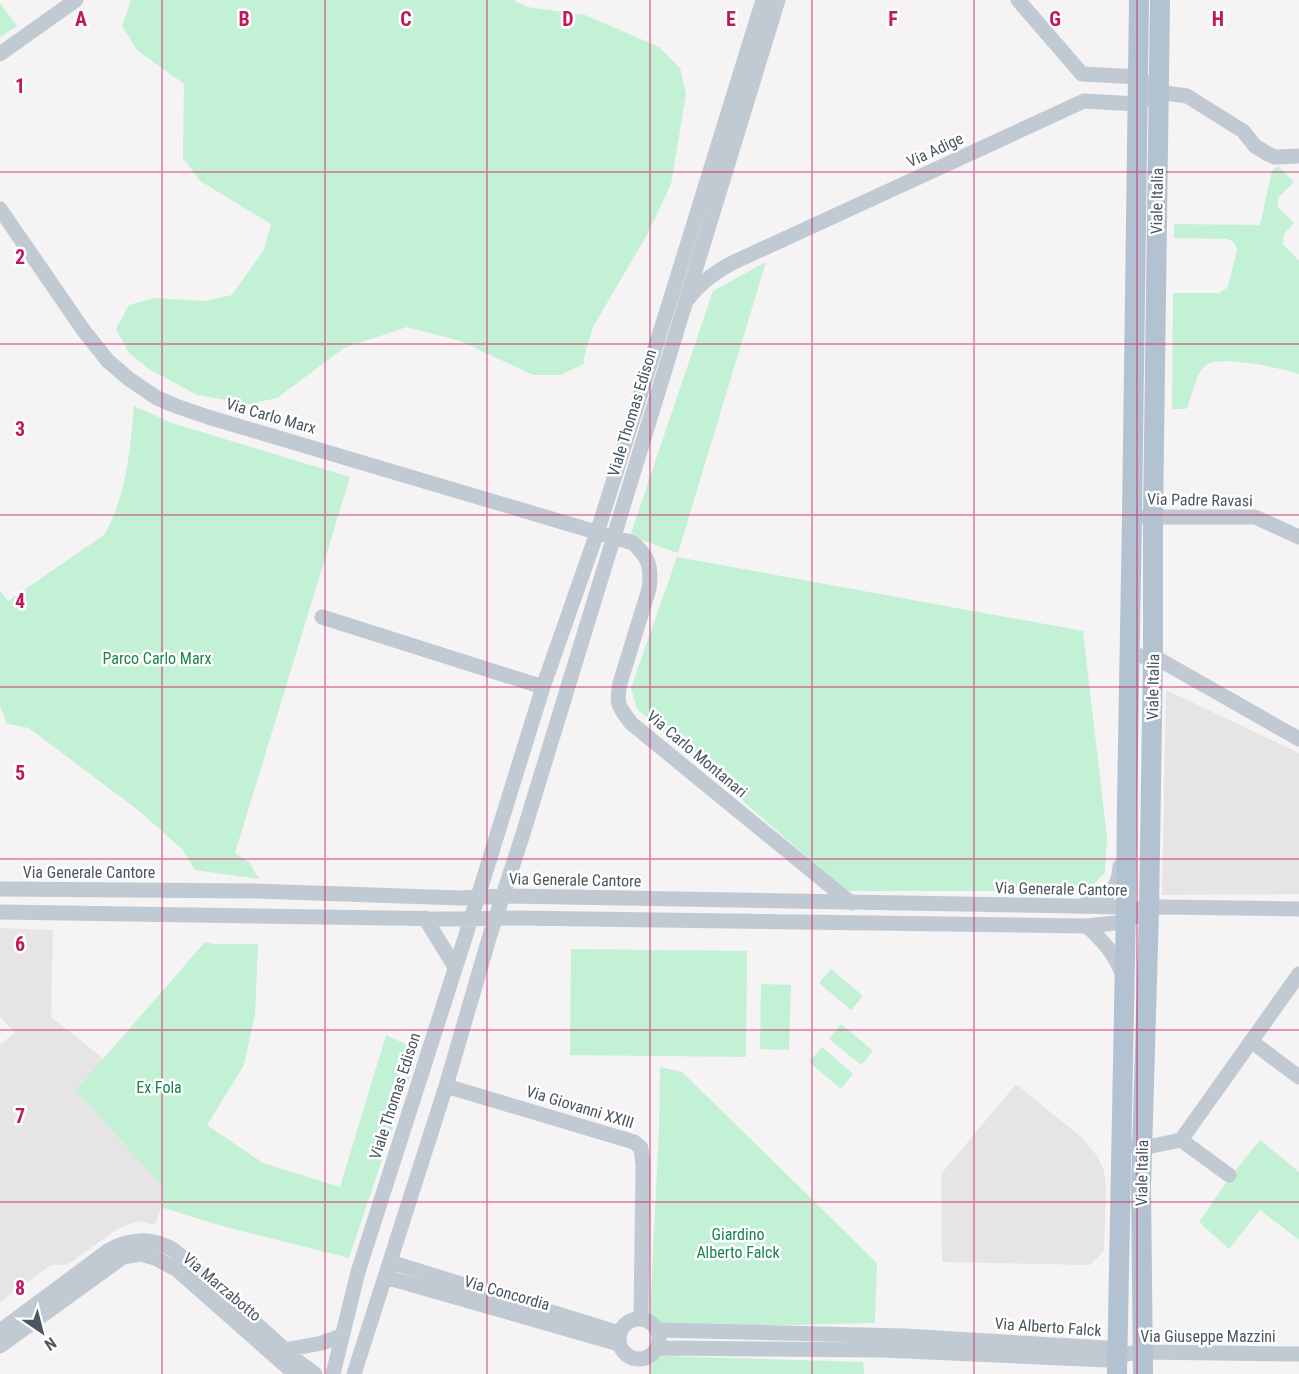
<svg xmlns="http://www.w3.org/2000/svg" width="1299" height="1374" font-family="'Roboto Condensed',sans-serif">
<rect width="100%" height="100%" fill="#f5f3f3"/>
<!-- education -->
<path fill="#e6e4e5" d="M1166,690L1299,753V894L1162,895Z
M0,928L53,930L51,1017L104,1059L77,1090L163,1187L161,1207L155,1225L138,1221L117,1229L67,1265H51L0,1302V1044L15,1033L0,1017Z
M1016,1084L1081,1137L1098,1157L1104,1171L1106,1187L1104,1251L1090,1265L942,1262L941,1174Z"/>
<!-- green -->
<path fill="#c3f1d5" d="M131,0H513L527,7L585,15L659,47L680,68L686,94L671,184L648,233L593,327L584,357V364L560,375H533L460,341L407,327L344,348L277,398L250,404L197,395L149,369L129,353L116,329L129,305L154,298L206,301L232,295L264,250L271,224L200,181L183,158L184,84L138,51L122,26Z
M0,3L17,26L0,37Z
M1278,166L1294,182L1278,198V207L1294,223L1284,234L1283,244L1299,261V374C1283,368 1219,355 1206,365C1196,372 1192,397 1187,408L1185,409H1172L1173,293H1219L1228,287L1237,250L1234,242L1227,239L1174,238V224L1260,225L1272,171Z
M766,262L678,553L630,536L713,291Z
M134,406L172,423L350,477L235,853L249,862L259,879L195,870L182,849L138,810L29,728L7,724L0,706V590L8,601L104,535C127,496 130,449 134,406Z
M677,557L1083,631L1107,838L1105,872L1088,891H846L637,709L631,688Z
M205,942L213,944H258L255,1014L244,1065L207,1125L263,1163L340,1187L386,1035L419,1050L349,1258L215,1224L161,1207L163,1187L76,1090Z
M571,949L747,951L746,1057L570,1055Z
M831,969L863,996L851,1010L819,983Z
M761,984L791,985L789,1050L760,1049Z
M841,1024L873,1051L861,1065L829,1039Z
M822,1047L853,1074L841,1089L809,1062Z
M660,1067L682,1072L877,1263L875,1323L664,1328L650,1315L659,1129Z
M1260,1140L1299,1172V1240L1260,1210L1229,1249L1199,1222L1230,1177Z
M662,1356L863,1362L864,1374H651L650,1364Z"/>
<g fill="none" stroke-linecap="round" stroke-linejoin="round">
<!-- minor -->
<path stroke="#c1cad2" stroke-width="15" d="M1018,0L1082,74L1139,77L1158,92L1187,96L1243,131L1255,146L1268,154L1275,157L1299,156
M0,54L76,0
M0,209L84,331L108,361L129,379L157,398L176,406L208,417L633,543C649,557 652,568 649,589L620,683C616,704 618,706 631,723L851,903
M688,299C699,284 714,273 730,264L1084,101L1138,104L1158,92
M1145,517H1255L1299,537
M322,617L543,687
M1129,656H1153L1299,739
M0,889L255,891L461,898L503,896L1126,907L1137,909
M1088,901C1109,900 1119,886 1120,866
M0,912L456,919L516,918L1087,926L1125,922L1153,908L1162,907L1299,909
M425,918L455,967
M1087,926C1104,942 1115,954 1123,976
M1251,1041L1299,1077
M446,1086L634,1142L641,1148L643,1165L641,1319
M1181,1140L1229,1175
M1133,1146H1152L1181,1140L1299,974
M390,1262L619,1333
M385,1277L619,1344
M619 1339a20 20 0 1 1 40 0a20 20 0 1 1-40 0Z
M658,1330L904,1336L1106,1348L1117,1355
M0,1331L109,1250C131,1238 154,1237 175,1251L299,1362L315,1374
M0,1346L123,1257L140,1254L155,1258L176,1269L295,1374
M658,1348L883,1350L1106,1360L1117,1355L1143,1352L1299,1354
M285,1350L322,1343L341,1336
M333,1374L358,1272L471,919L543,687L597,533L668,307L763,0
M354,1374L446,1086L490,935L522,837L778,0"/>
<!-- major -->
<path stroke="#b3c2d1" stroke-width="20" d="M1117,1374L1126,907L1127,801L1132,518L1139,0
M1143,1374L1141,1186L1149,911L1153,656V516L1160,0"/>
</g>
<!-- grid -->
<path fill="none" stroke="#c2185b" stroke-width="1.5" stroke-opacity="0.55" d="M162,0V1374M325,0V1374M487,0V1374M650,0V1374M812,0V1374M974,0V1374M1137,0V1374M0,172H1299M0,344H1299M0,515H1299M0,687H1299M0,859H1299M0,1030H1299M0,1202H1299"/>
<g text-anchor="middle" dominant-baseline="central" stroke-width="5" stroke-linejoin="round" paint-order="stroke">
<!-- street labels -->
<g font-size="16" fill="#4a5661" stroke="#fff">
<text transform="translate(935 150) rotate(-25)">Via Adige</text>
<text transform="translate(1157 201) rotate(-89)">Viale Italia</text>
<text transform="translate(632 413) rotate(-73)">Viale Thomas Edison</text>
<text transform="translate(271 416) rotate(16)">Via Carlo Marx</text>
<text transform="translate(1200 500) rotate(1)">Via Padre Ravasi</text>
<text transform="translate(1153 687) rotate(-89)">Viale Italia</text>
<text transform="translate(697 754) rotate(40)">Via Carlo Montanari</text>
<text x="89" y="872">Via Generale Cantore</text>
<text transform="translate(575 880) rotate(1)">Via Generale Cantore</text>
<text transform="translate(1061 889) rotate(1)">Via Generale Cantore</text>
<text transform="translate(395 1096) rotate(-72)">Viale Thomas Edison</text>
<text transform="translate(580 1107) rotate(17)">Via Giovanni XXIII</text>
<text transform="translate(1142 1173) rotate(-89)">Viale Italia</text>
<text transform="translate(222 1287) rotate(40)">Via Marzabotto</text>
<text transform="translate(507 1293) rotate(16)">Via Concordia</text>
<text transform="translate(1048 1327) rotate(4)">Via Alberto Falck</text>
<text x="1208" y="1336">Via Giuseppe Mazzini</text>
</g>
<!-- park labels -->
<g font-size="16" fill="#17864f" stroke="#fff">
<text x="157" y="658">Parco Carlo Marx</text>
<text x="159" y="1087">Ex Fola</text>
<text x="738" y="1234">Giardino<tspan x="738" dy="18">Alberto Falck</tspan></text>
</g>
</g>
<g font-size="20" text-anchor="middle" font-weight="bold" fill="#c2185b" stroke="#fff" stroke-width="5" stroke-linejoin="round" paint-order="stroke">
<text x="81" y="26">A</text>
<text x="244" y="26">B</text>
<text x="406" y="26">C</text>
<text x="568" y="26">D</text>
<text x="731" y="26">E</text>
<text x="893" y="26">F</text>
<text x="1055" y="26">G</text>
<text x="1218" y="26">H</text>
<text x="20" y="93">1</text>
<text x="20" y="264">2</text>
<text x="20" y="436">3</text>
<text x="20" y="608">4</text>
<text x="20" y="780">5</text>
<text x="20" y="951">6</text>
<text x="20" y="1123">7</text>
<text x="20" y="1295">8</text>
</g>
<!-- north arrow -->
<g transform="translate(42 1332) rotate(145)" stroke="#ffffff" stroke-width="4.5" paint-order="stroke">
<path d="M0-4.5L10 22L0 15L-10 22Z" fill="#4a5661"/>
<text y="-9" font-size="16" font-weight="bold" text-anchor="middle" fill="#4a5661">N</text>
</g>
</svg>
